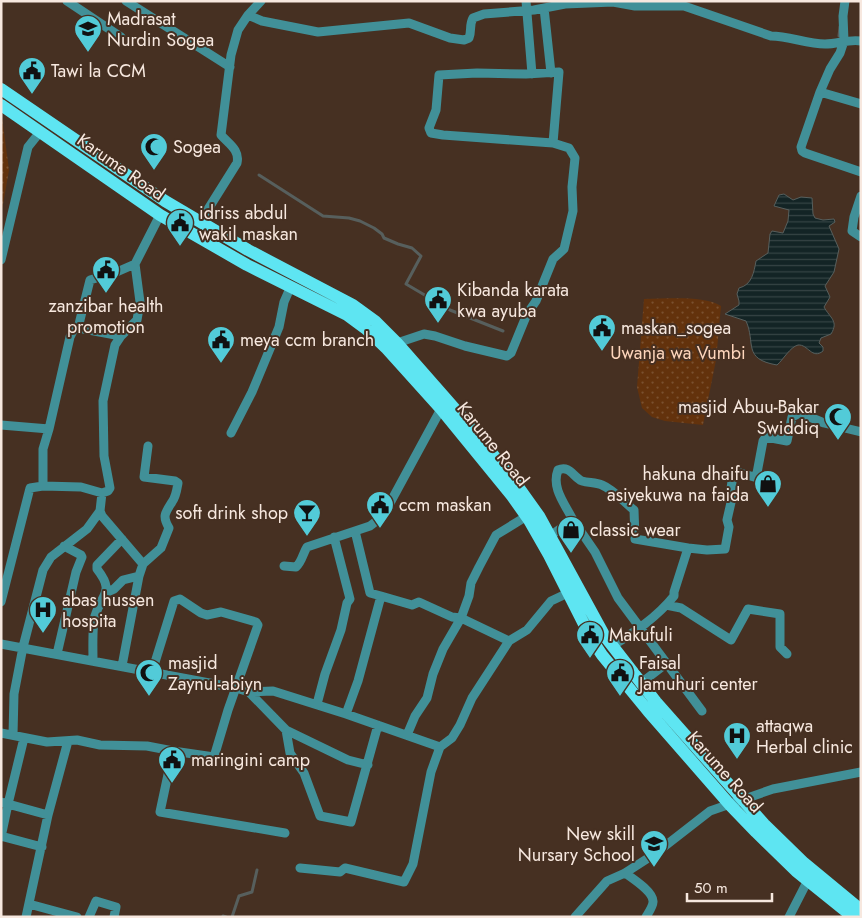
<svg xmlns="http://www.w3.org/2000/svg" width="862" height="918" font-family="Jost,sans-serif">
<defs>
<pattern id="park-dots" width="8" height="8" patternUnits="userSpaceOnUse" patternTransform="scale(1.25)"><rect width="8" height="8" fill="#63320c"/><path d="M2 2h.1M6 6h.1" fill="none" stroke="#7a502f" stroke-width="1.8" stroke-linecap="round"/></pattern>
<pattern id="water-rules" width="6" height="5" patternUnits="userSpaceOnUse" patternTransform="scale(1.25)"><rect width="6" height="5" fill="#132425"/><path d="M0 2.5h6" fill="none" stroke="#364444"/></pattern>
</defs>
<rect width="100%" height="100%" fill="#463022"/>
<!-- park -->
<path fill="url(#park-dots)" d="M1,110L9,170L1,216Z
M644,299C666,299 703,295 721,306L716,360L703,425L665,421L652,417L642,408L637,387Z"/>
<!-- water -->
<path fill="url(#water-rules)" stroke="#575f5d" d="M784,194L793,200L801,197L812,198L813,214L815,218L823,220L834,219L835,222L829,226L839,249L834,272L825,286L830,297L824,307C830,318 839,321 831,334L821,338L819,343L823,347V351C812,360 808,344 798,345C790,347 783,360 777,365C742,359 756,343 746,321L725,314L739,305V301L737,294L739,288C752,285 754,272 756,261L768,253L770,234L772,231L783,233L788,221L789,210L774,206L779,195Z"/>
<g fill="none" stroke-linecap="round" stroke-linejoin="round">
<!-- stream -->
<path stroke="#575f5d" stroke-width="3" d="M839,36L840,27
M259,175L323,216L349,218L360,221L374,228L382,234L384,238L398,244L412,248L421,256L406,284L450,310L503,331
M223,916L226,917
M232,917L239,896L252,892L257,870"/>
<!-- street -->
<path stroke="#419098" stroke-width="9" d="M67,1L121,37
M126,1L230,67
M526,1L532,74
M544,8L551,73
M248,15L262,21L318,32L409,23L450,38L464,40L469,38C472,30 469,25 473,18L484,14L534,10L565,4L613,2L635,6H684L771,36C789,36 807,44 825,44C838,44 848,39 861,41
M820,92L830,69L840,53L844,41L843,16L845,1
M861,104L820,92L801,147L802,151L805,153L861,172
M861,196L854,217L852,231L861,237
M200,222L237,163C240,150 229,144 221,135L231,55L238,30L248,15L261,1
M1,260L28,147L40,132
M135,264L140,302L137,320L121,336L115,345L103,401L104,456L110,488L108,491L102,493L100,511L102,516L143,564
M78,328L121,336
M397,343L424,334L435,336L465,346L507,356L511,353L527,314L536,301L553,259L564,249L573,211L572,187L575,158L569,148L553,143L559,72L526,74L477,73L439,75L436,110L429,128L431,133L443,135L553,143
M1,425L49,429
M231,433L252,392L279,327L284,302L291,286
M43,486L81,487L102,493
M573,520C565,504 551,488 558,470C570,465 573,477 582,481C589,483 596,482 602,485C614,490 624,502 634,510L635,539L688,548
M550,536L573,520L595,552L618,598L702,711
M284,566L296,567C302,562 303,553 307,547L370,526L383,516L441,409
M107,592L114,589L123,580L139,576
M381,596L412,605L419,602L452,617L461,618L509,641
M1,602L30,488L43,486V449L49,429L70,337L73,331L78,328L90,280L119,271L135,264L160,215
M666,605L681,608L731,640L748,609L780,614V647L787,654
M1,644L236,688L249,692L273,691L346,714L440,747L431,772L413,864L404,882L345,868L340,872L300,868
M612,646C635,632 657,617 674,596V592L688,548L707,550L725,549L729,527L727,520L732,498L730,495L733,475L737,472L754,477L757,473L763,441L766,437L787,441L792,417L800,413L824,423L861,432
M57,654L76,572L82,557L81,555L64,546
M93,660C93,650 92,625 95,616C102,593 115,592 97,569V565L122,539
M122,666L139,576L143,564L161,548L169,528C162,516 165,513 172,502C176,497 177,489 178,483L175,481L144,477L148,446
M152,672L174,601L180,599L201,613L207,615L221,612L256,622L258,625L228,710L214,757L173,751L160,812L285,833
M641,683L667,663
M249,692L286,730L290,753L304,773L320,816L351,822L378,725
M317,704L325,674L341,630L347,603L350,599L334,537
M346,714L358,681L381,596L370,593L355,531
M286,730L348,760L368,765
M1,733L47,742L77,740L100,745L147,746L173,751
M13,735L14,694L23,647L43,570L51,557L87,529L100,511
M407,735L415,716L427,698L433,674L443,649L461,618L469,596L471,583L479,567L496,535L527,516
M440,747L452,738L460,725L472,698L509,641L527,630L551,601L568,593
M1,802L48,815
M1,836L42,847
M1,837L8,804L24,738
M625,873C632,878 654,892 653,902C653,906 649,912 646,917
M29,904L77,917
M26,917L48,815L68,741
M89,917L96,901L116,907L114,917
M575,917L607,881L625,873L656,853L710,811L773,789L861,772
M789,917L808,880"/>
<!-- primary -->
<path stroke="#5ee5f2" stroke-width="12" d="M1,89L165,201L248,250L353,305L375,321L397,343L476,433L519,488L539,516L604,635L656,702L764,824L804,863L861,910
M1,105L160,215L247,265L347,315L366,329L387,349L441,409L512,496L529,520L549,555L592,640L602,655L648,711L730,805L756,832L796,871L853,917"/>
</g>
<!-- icons -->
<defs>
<symbol id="school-pin" viewBox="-11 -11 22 30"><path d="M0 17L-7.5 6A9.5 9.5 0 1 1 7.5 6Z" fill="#52cbd8" stroke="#463022"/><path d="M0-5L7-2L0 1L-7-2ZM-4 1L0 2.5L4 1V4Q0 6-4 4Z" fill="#111"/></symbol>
<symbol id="civic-pin" viewBox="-11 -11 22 30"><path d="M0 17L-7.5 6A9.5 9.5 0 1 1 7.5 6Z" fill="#52cbd8" stroke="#463022"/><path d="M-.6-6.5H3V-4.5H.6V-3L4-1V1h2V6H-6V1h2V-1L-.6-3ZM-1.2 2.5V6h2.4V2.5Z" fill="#111"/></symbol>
<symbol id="mosque-pin" viewBox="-11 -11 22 30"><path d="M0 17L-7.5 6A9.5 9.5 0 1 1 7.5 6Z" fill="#52cbd8" stroke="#463022"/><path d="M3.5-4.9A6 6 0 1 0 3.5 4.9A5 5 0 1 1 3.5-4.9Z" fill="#111"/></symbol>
<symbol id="shop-pin" viewBox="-11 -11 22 30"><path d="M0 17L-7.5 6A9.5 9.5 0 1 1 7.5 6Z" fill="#52cbd8" stroke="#463022"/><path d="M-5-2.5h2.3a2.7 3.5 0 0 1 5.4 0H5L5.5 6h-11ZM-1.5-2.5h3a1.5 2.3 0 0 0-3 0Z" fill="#111"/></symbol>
<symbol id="bar-pin" viewBox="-11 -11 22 30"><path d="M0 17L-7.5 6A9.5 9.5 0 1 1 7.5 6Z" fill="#52cbd8" stroke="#463022"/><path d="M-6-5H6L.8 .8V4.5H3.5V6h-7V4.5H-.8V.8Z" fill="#111"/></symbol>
<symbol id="hospital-pin" viewBox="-11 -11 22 30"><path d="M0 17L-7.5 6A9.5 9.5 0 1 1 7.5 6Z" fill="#52cbd8" stroke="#463022"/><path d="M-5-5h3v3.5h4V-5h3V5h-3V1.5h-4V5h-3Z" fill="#111"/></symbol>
</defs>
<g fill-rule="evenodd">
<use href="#school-pin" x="72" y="13" width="32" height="43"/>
<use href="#civic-pin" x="16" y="55" width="32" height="43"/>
<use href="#mosque-pin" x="138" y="131" width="32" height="43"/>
<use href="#civic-pin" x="164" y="207" width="32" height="43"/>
<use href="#civic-pin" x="90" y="254" width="32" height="43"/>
<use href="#civic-pin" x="422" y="284" width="32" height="43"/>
<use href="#civic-pin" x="586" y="312" width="32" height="43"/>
<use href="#civic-pin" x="205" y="324" width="32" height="43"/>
<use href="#mosque-pin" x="822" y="401" width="32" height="43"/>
<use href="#shop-pin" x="752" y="468" width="32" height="43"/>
<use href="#civic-pin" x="364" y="489" width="32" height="43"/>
<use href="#bar-pin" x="291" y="497" width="32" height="43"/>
<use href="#shop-pin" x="555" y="514" width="32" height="43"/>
<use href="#hospital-pin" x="27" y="594" width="32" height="43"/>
<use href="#civic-pin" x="574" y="619" width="32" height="43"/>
<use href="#mosque-pin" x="133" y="657" width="32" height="43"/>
<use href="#civic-pin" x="604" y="657" width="32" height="43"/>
<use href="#hospital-pin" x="721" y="720" width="32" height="43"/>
<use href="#civic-pin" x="156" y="744" width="32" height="43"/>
<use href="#school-pin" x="638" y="828" width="32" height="43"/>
</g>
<g text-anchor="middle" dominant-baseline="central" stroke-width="4" stroke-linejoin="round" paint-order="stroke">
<!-- poi labels -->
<g font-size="18" fill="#f7e8df" stroke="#463022" text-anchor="start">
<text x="107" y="19">Madrasat<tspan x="107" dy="21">Nurdin Sogea</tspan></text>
<text x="51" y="71">Tawi la CCM</text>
<text x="173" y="147">Sogea</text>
<text x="199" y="213">idriss abdul<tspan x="199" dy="21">wakil maskan</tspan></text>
<text x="457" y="290">Kibanda karata<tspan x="457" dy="21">kwa ayuba</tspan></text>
<text x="106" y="306" text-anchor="middle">zanzibar health<tspan x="106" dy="21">promotion</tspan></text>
<text x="621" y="328">maskan_sogea</text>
<text x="240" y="340">meya ccm branch</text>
<text x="819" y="407" text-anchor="end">masjid Abuu-Bakar<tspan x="819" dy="21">Swiddiq</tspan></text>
<text x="749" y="474" text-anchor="end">hakuna dhaifu<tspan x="749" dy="21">asiyekuwa na faida</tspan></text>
<text x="399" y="505">ccm maskan</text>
<text x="288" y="513" text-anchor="end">soft drink shop</text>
<text x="590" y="530">classic wear</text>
<text x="62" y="600">abas hussen<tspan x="62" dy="21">hospita</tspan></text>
<text x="609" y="635">Makufuli</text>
<text x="168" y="663">masjid<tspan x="168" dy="21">Zaynul-abiyn</tspan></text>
<text x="639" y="663">Faisal<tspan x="639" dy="21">Jamuhuri center</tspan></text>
<text x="756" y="726">attaqwa<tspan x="756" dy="21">Herbal clinic</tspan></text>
<text x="191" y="760">maringini camp</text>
<text x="635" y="834" text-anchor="end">New skill<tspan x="635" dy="21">Nursary School</tspan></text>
</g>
<!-- street labels -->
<g font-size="18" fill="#f7e8df" stroke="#463022">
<text transform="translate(121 167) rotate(35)">Karume Road</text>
<text transform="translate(493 444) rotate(51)">Karume Road</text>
<text transform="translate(725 772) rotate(48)">Karume Road</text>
</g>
<!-- park labels -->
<g font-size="18" fill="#fed6bc" stroke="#463022">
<text x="678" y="353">Uwanja wa Vumbi</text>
</g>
</g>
<!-- border -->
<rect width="862" height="918" fill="none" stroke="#f7e8df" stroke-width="5"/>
<!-- scale -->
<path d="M687 893v8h85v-8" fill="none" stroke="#f7e8df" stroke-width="2.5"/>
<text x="694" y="893" font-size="15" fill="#f7e8df" stroke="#463022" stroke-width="4" paint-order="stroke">50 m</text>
</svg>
